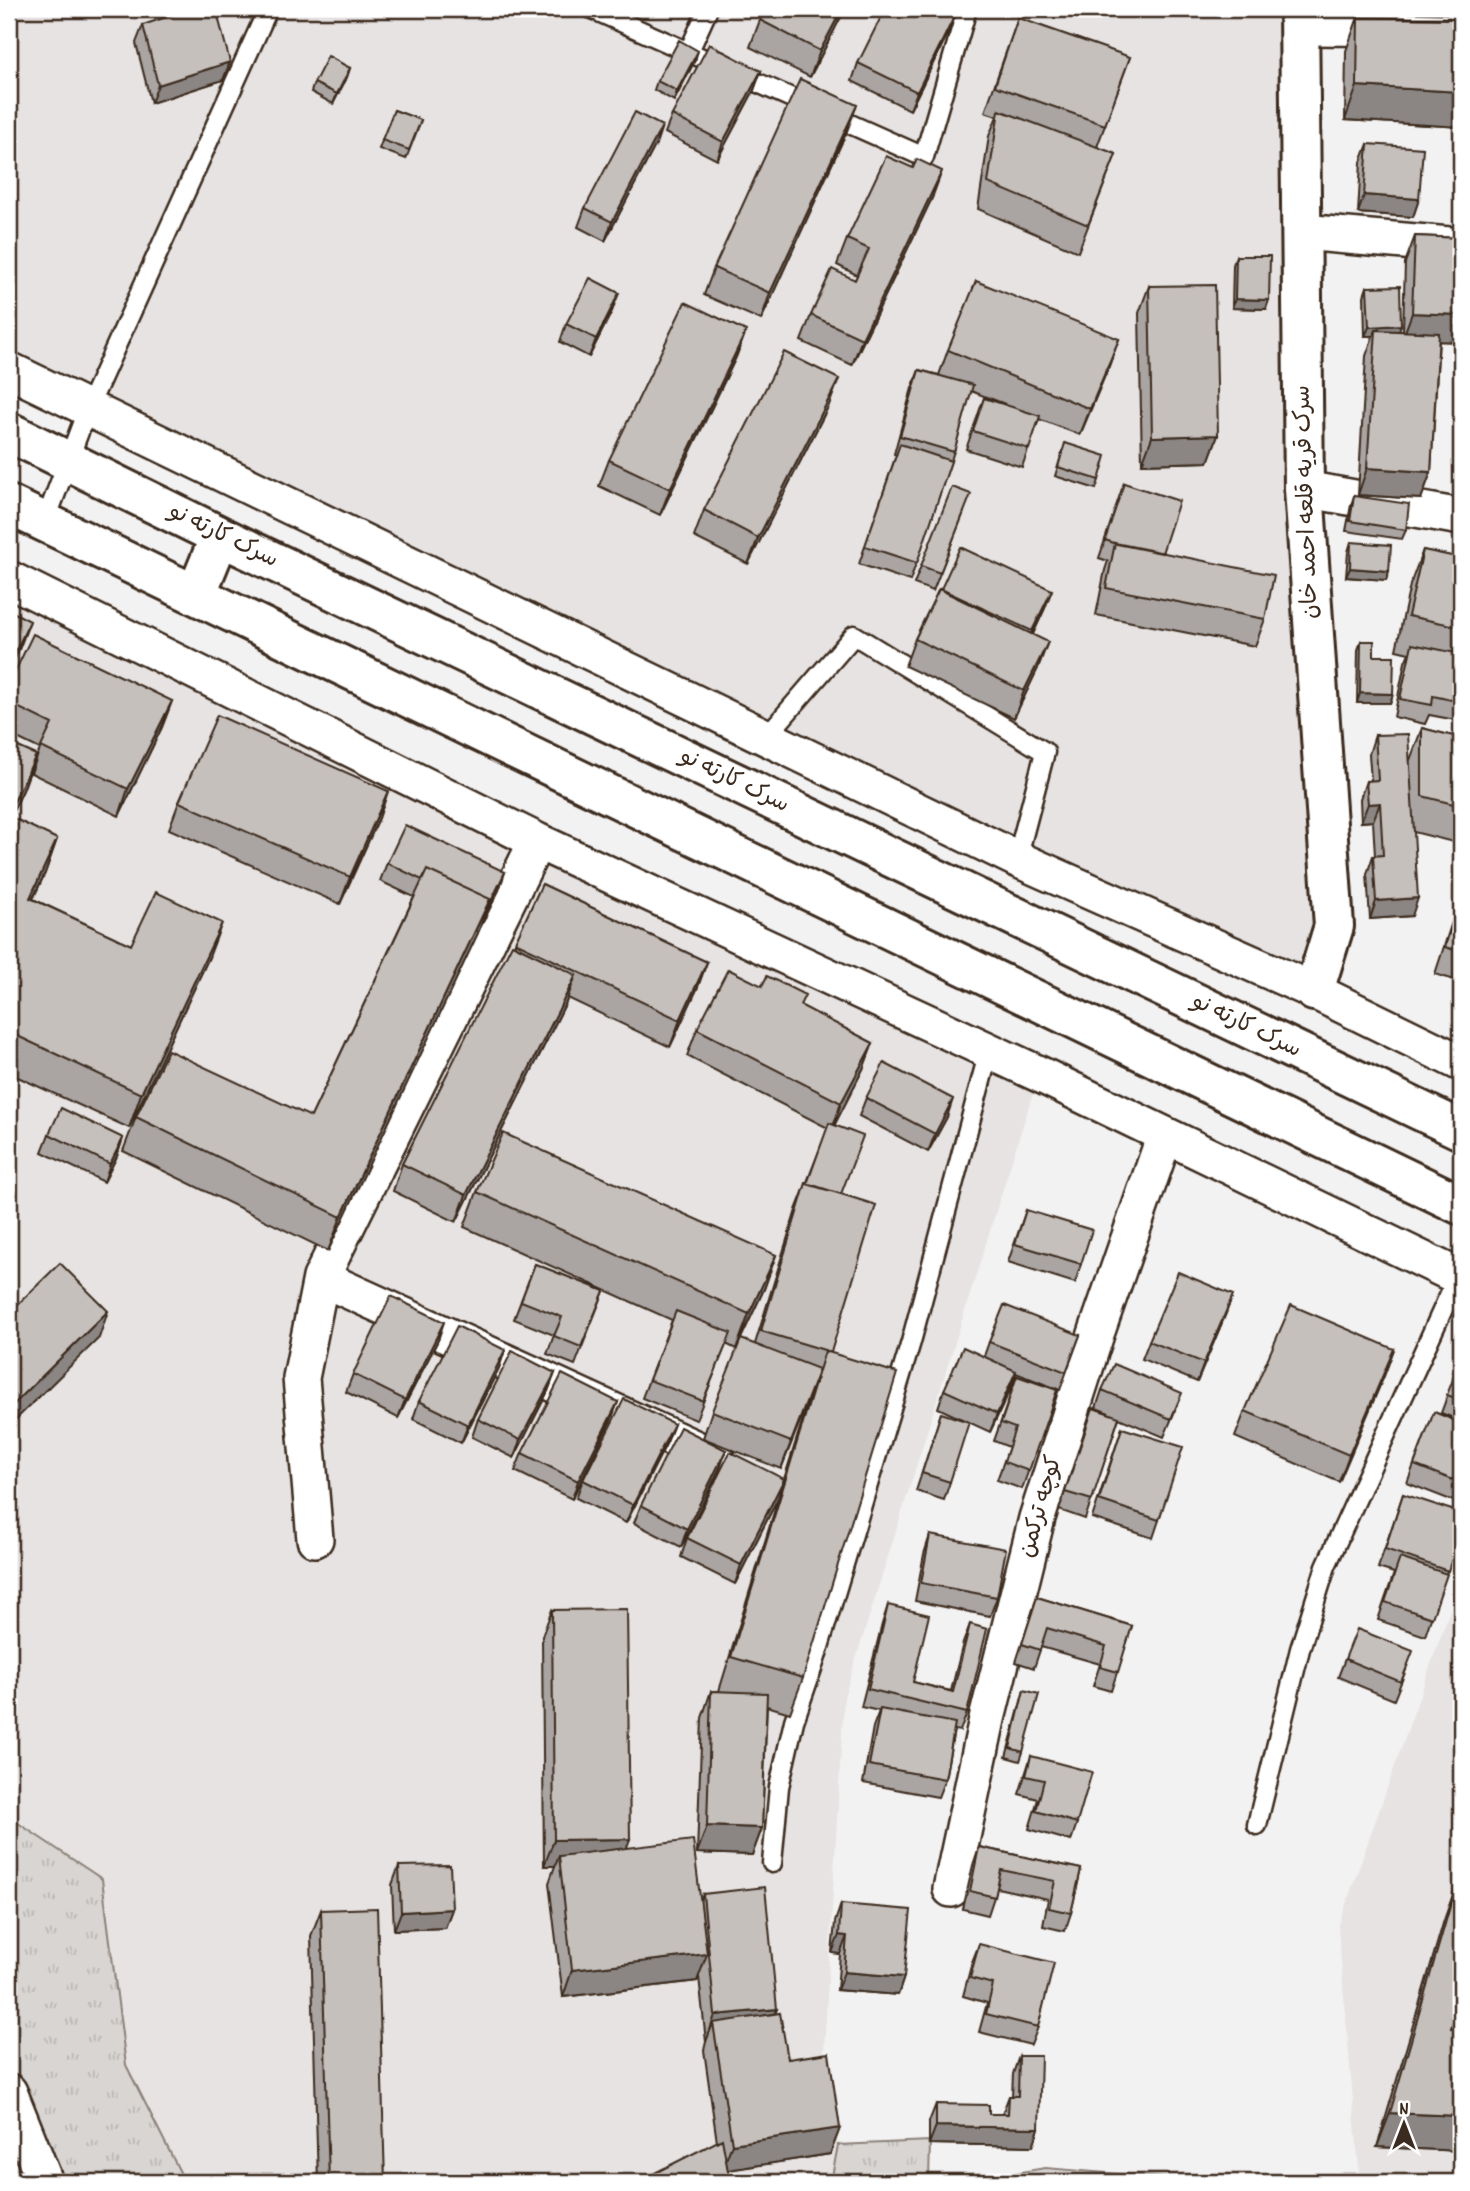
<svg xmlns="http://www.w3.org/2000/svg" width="1470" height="2191" font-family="Dekko,'Playpen Sans Arabic',sans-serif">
<defs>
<pattern id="park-tufts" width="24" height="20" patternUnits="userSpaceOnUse" patternTransform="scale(1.75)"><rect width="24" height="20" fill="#d8d5d2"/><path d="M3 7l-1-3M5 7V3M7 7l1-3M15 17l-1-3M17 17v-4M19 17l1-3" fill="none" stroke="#bab7b4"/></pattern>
</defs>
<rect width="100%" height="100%" fill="#f3f2f2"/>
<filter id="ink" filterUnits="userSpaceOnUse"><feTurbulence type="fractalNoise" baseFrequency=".0143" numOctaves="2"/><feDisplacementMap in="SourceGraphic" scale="14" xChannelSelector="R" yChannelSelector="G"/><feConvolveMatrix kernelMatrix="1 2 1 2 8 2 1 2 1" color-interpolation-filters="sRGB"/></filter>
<g filter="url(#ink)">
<!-- built -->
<path fill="#e6e3e2" d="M9,9H1299L1321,765L1314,991L9,370Z
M9,579L1039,1074L844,1697L824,2051L838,2145L831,2182H185L126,2065L102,1879L9,1817Z
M1461,1579V2182H1360L1338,1927Z"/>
<!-- park -->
<path fill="url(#park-tufts)" stroke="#8a8078" stroke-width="2" d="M9,1817L102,1879L126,2065L185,2182H9Z
M930,2141L929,2182H831L838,2145Z
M1045,2168L1217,2182H963Z"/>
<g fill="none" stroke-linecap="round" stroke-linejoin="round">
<defs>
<path id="service" d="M592,9L924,157L967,9
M689,51L708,9
M45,522L88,408L268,9
M766,737L854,635L1045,752L1017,859
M1257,1825L1300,1649L1326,1566L1458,1276
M772,1863L779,1787L794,1721L816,1657L911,1342L989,1051"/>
<path id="minor" d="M1299,27L1461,28
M1302,232L1461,246
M9,370L1017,859L1314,991L1461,1063
M1304,489L1461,517
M9,579L537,841L1039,1074L1461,1278
M321,1278L716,1458
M315,1539L301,1378L321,1278L537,841
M951,1889L987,1719L1037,1518L1097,1331L1165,1135
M9,2092L45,2182"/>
<path id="tertiary" d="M1299,9L1304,489L1334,926L1314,991"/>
<path id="trunk" d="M9,432L220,536L1461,1130
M9,505L1461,1205
M196,595L220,536"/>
</defs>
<!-- service casing -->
<use href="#service" stroke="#3b2a1e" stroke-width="23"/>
<!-- minor casing -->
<use href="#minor" stroke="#3b2a1e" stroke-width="40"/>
<!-- tertiary casing -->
<use href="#tertiary" stroke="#3b2a1e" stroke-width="44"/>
<!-- trunk casing -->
<use href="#trunk" stroke="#3b2a1e" stroke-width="44"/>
<!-- service -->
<use href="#service" stroke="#fff" stroke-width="18"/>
<!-- minor -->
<use href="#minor" stroke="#fff" stroke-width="35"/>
<!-- tertiary -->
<use href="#tertiary" stroke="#fff" stroke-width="38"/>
<!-- trunk -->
<use href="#trunk" stroke="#fff" stroke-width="38"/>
</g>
<!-- wall -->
<path fill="#aaa5a3" stroke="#3b2a1e" stroke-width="2" d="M669,9H683L681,14Z
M845,9L810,77L750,47L760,20Z
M1358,17L1461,19V127L1345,120L1346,51Z
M1018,18L1130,57L1097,147L1116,154L1078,252L978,209L989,136L997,116L985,112Z
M143,25L230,62L223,80L151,103L136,43Z
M950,29L910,110L852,81L858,63Z
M695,60L674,101L654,90L657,81Z
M350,68L347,77L333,104L311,92L314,83Z
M761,71L754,90L717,160L665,133L672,115Z
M394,110L421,120L406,159L379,149Z
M847,131L761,320L704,295L714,268Z
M656,144L605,241L578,227L585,208Z
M1368,144L1419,199L1413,217L1358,213L1361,162Z
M932,198L852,365L801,341L811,315L855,280L857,275L837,265L847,239Z
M1415,236L1461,238V342L1439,341L1431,472L1421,499L1358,495L1366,356L1373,336H1365L1364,296L1367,287L1399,331H1403L1405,263Z
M1236,256L1266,309L1232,308L1233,265Z
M1149,286L1218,435L1208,462L1142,464L1139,313Z
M612,311L589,357L560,342L566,324Z
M746,331L736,357L660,515L599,486L609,460Z
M1119,339L1109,366L1080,435L1039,419L1022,467L966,449L984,398L1005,404L971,391L951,461L910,581L859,564L896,455L894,454L912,388L919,370L939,375L948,350Z
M829,405L748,564L694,537L704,510Z
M1062,453L1099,480L1096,489L1055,476Z
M1124,483L1162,553L1265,619L1255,646L1096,615L1105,570L1108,561L1099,558Z
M1354,496L1406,530L1402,539L1346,531L1351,505Z
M964,512L933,591L914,584L921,566Z
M1351,542L1389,571L1386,580L1346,577L1348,552Z
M1423,550L1461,558V721L1429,715L1425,724L1394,717L1405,662L1409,653L1396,650L1410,585Z
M939,589L1045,608L1033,634L1038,668L1014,718L905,666L915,639Z
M1361,641L1374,656L1393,694L1390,703H1357L1358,650Z
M9,684L172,701L162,727L119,816L31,773L40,749L9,734Z
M1422,728L1461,738V844L1414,832L1412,916L1370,919L1367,874L1373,856H1375L1373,821L1361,822L1360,799L1366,781H1371L1369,754L1375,735L1410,760Z
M9,743L36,755L23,790L10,817L57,839L45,873L33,899L131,945L209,957L129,1128L9,1073Z
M388,791L379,818L340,904L169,829L179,802Z
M387,863L505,872L499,890L480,928L328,1251L123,1151L136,1117H311L414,897L380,881Z
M542,884L707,962L697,989L670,1047L568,998L456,1222L393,1191L402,1164L514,945Z
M1461,894V982L1435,974Z
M801,1006L873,1043L863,1069L834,1125L841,1194L831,1353L803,1678L790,1713L767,1706L762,1828L752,1855L697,1853L702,1718L711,1691H719L782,1486L778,1498L735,1584L681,1557L687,1538L784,1479L811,1393L781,1469L703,1438L712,1411L755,1344L796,1210L828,1128L687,1056L697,1029Z
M866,1098L947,1117L928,1152L859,1116Z
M49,1134L123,1138L117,1156L104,1182L42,1152Z
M477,1192L776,1255L764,1289L736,1349L726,1344L696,1420L642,1398L672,1320L464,1227Z
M1026,1210L1081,1264L1075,1283L1008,1262Z
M535,1264L604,1291L575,1365L547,1354L554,1335L514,1319Z
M1226,1313L1197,1382L1142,1359L1149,1341Z
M1080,1335L1060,1390L1016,1373L1010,1390L990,1432L938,1408L944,1390L984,1356L989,1342Z
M438,1340L398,1418L346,1392L353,1374Z
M1394,1349L1384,1376L1339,1482L1235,1437L1245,1411Z
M505,1350L499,1368L461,1443L413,1419L419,1401Z
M1461,1359V1421L1441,1413Z
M555,1373L548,1391L514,1458L472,1437L478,1419Z
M1017,1376L1057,1390L1022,1489L997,1480L1009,1447L994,1441Z
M1102,1390L1175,1411L1164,1437L1119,1418L1085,1519L1059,1510L1093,1408L1109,1413L1096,1408Z
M618,1402L611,1420L572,1499L515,1471L522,1453Z
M1434,1412L1461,1423V1504L1407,1483Z
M941,1413L950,1482L944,1500L916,1491Z
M674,1424L667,1442L626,1523L576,1498L583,1480Z
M1122,1428L1159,1520L1153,1538L1092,1518Z
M726,1450L720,1468L681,1547L634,1523L641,1505Z
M1403,1494L1461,1530L1425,1636L1378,1620L1394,1573L1378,1568Z
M930,1535L997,1597L990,1616L915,1601L924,1554Z
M1037,1597L1132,1626L1111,1691L1093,1686L1100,1664L1041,1647L1034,1668L1016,1662Z
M888,1605L913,1682L951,1691L963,1643L970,1624L967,1713L960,1731L954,1730L945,1779L938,1797L863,1783L873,1727L879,1711L861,1707L882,1624Z
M552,1610L626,1848L701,1899L703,1894L775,2014L788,2059L840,2128L830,2154L727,2170L717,2142L704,2050L706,2042L699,1977L697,1981L563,1997L549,1883L555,1866H544L542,1636Z
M1461,1633V1652L1455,1649Z
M1345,1659L1406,1670L1394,1700L1338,1677Z
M1024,1690L1023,1752L1020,1761L1006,1757Z
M1031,1756L1077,1823L1071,1841L1029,1829L1038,1799L1019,1794Z
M979,1847L1081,1869L1071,1913L1065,1931L1043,1926L1048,1899L997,1888L988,1915L963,1909L973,1865Z
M399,1866L452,1909L445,1928L394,1930L392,1885Z
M1456,1886L1451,2028L1461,2029V2151L1377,2147L1444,1920Z
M841,1904L904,1977L898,1995L837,1990L840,1954L832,1953L835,1922Z
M321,1910L385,2182H318L311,1936Z
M979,1944L1038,2027L1031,2045L979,2032L987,2003L963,1996L972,1962Z
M1019,2056L1039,2128L1033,2146L929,2144V2122L936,2104L989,2114H1002L1009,2096H1012L1013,2074Z"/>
<!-- shaded-wall -->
<path fill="#8b8684" stroke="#3b2a1e" stroke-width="2" d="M842,9H845L810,77L820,51Z
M1305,9H1461V14L1304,10Z
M957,11L950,29L910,110L917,92Z
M698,51L695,60L674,101L677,91Z
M230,62L223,80L151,103L158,85Z
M350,68L347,77L333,104L337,94Z
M761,71L754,90L717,160L723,142Z
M1357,86L1461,92V127L1345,120Z
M857,105L847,131L761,320L770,293Z
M662,126L656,144L605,241L612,222Z
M942,171L932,198L852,365L862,339Z
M1364,195L1419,199L1413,217L1358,213Z
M619,293L612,311L589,357L596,339Z
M1235,299L1269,300L1266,309L1232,308Z
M1412,313L1461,315V342L1402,340Z
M1401,325L1398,335L1376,330L1373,336H1365L1369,327Z
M746,331L736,357L660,515L670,489Z
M1119,339L1109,366L1080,435L1090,409Z
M839,379L829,405L748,564L758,538Z
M1218,435L1208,462L1142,464L1152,437Z
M1367,468L1431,472L1421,499L1358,495Z
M1350,568L1389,571L1386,580L1346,577Z
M1052,590L1045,608L1026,649L1032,631Z
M30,621L20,647L9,672V665Z
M1048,642L1038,668L1014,718L1024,691Z
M1360,693L1393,694L1390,703H1357Z
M172,701L162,727L119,816L128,789Z
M36,755L23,790L9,820V812Z
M388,791L379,818L340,904L350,877Z
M1380,803L1373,821L1361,822L1368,804Z
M57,839L45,873L17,932L30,898Z
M505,872L499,890L480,928L487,910Z
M1418,898L1412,916L1370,919L1376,901Z
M490,899L478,933L328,1251L341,1217Z
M222,923L209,957L129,1128L141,1094Z
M707,962L697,989L670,1047L680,1020Z
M576,975L566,1002L456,1222L466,1195Z
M873,1043L863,1069L832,1130L841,1103Z
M953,1099L947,1117L928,1152L935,1134Z
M123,1138L117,1156L104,1182L110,1164Z
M776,1255L764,1289L736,1349L749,1314Z
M1233,1295L1226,1313L1197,1382L1204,1363Z
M108,1311L99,1338L9,1426V1409Z
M444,1322L438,1340L398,1418L405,1400Z
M1394,1349L1384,1376L1339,1482L1349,1455Z
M505,1350L499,1368L461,1443L468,1425Z
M819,1369L810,1396L781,1469L791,1442Z
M1016,1371L1010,1390L990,1432L997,1414Z
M555,1373L548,1391L514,1458L520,1440Z
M618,1402L611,1420L572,1499L578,1481Z
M674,1424L667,1442L626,1523L633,1505Z
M726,1450L720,1468L681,1547L687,1529Z
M784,1479L778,1498L735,1584L741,1565Z
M707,1826L762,1828L752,1855L697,1853Z
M630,1839L620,1866L559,1856L555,1866H544L554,1840Z
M452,1909L445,1928L394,1930L401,1912Z
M839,1935L847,1936L840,1954L832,1953Z
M707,1954L697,1981L563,1997L572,1970Z
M844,1972L904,1977L898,1995L837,1990Z
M777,2009L767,2036L713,2023L706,2042L715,2015Z
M1390,2113L1461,2116V2151L1377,2147Z
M936,2126L1039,2128L1033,2146L929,2144Z
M840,2128L830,2154L722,2171L732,2144Z"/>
<!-- building -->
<path fill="#c6c0bd" stroke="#3b2a1e" stroke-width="2" d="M190,9H216L230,62L158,85L143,25Z
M766,9H842L820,51L760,20Z
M885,9H953L957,11L917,92L858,63Z
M1358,17L1461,19V92L1357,86Z
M1018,18L1130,57L1105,125L995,86Z
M679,40L698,51L677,91L657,81Z
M709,44L761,71L723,142L672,115Z
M328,56L350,68L337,94L314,83Z
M800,79L857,105L770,293L714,268Z
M394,110L421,120L409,150L382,140Z
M999,110L1116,154L1088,225L988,183Z
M635,112L662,126L612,222L585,208Z
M1368,144L1423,148L1419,199L1364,195Z
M886,156L913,168L917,159L942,171L862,339L811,315L832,269L855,280L869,249L847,239Z
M1415,236L1461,238V315L1412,313Z
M1236,256H1270L1269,300L1235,299Z
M590,278L619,293L596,339L566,324Z
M976,281L1119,339L1090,409L948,350Z
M1215,285L1218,435L1152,437L1149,286Z
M1400,286L1401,325L1369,327L1367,287Z
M685,302L746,331L670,489L609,460Z
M1376,330L1439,333L1431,472L1367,468Z
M784,352L839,379L758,538L704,510Z
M919,370L973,385L954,452L900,436Z
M984,398L1040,416L1029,449L973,431Z
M1065,443L1106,456L1099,480L1058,467Z
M900,444L951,461L917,563L865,546Z
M1124,483L1179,501L1162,553L1117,544L1105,540Z
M952,487L971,494L940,573L921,566Z
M1354,496L1409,504L1406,530L1350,521Z
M1351,542L1391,545L1389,571L1350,568Z
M1115,543L1274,575L1265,619L1106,588Z
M960,547L1052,590L1032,631L941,589Z
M1423,550L1461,558V627L1408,616Z
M939,589L1048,642L1024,691L915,639Z
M9,610L30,621L9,665Z
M33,634L172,701L128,789L41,747L52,724L9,703V684Z
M1361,641H1374V656H1394L1393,694L1360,693Z
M1412,644L1461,654V702L1433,696L1432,705L1400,699Z
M217,715L388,791L350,877L179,802Z
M1422,728L1461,738V806L1422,796Z
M1408,734L1418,898L1376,901L1373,856L1383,855L1380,803L1368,804L1366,781L1378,780L1375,735Z
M9,743L36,755L9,812Z
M9,816L57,839L30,898L131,945L156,892L222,923L141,1094L9,1032Z
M405,825L505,872L487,910L490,899L427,870L422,880L387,863Z
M427,870L490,899L341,1217L136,1117L168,1050L311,1117Z
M542,884L707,962L680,1020L515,942Z
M1461,895V952L1445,947Z
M512,944L576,975L466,1195L402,1164Z
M728,969L762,986L767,976L805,995L800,1005L873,1043L841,1103L697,1029Z
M884,1063L953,1099L935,1134L866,1098Z
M61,1108L123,1138L110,1164L49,1134Z
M829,1123L863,1136L841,1194L807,1184Z
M503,1133L776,1255L749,1314L477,1192Z
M806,1183L876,1205L831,1352L761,1331Z
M1026,1210L1092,1230L1081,1264L1015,1244Z
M60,1263L108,1311L9,1409V1313Z
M535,1264L604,1291L581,1347L554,1336L562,1317L521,1301Z
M1178,1272L1233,1295L1204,1363L1149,1341Z
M391,1296L444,1322L405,1400L353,1374Z
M1004,1305L1080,1335L1066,1372L989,1342Z
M1291,1305L1394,1349L1349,1455L1245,1411Z
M676,1311L731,1333L703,1401L649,1380Z
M457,1326L505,1350L468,1425L419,1401Z
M741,1339L819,1369L791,1442L712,1411Z
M963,1347L1016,1371L997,1414L944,1390Z
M512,1351L555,1373L520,1440L478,1419Z
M825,1351L897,1373L803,1678L731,1657Z
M1461,1359V1400L1447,1395Z
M1114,1364L1182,1393L1171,1419L1102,1390Z
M562,1374L618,1402L578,1481L522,1453Z
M1017,1376L1057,1390L1029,1471L1004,1462L1015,1428L1001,1423Z
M624,1399L674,1424L633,1505L583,1480Z
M1093,1408L1119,1417L1092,1500L1065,1492Z
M1434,1412L1461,1423V1483L1414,1465Z
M941,1413L969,1422L950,1482L922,1473Z
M680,1427L726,1450L687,1529L641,1505Z
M1122,1428L1183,1447L1159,1520L1099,1500Z
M730,1452L784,1479L741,1565L687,1538Z
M1403,1494L1461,1513V1530L1448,1571L1385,1549Z
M930,1535L1006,1549L997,1597L921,1583Z
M1400,1558L1447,1574L1432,1618L1385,1602Z
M1037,1597L1132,1626L1118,1672L1100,1667L1106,1646L1047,1628L1040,1650L1022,1644Z
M888,1605L929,1615L913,1682L953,1692L970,1624L987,1629L967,1713L868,1689Z
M627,1609L630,1839L554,1840L552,1610Z
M1357,1629L1413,1651L1401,1682L1345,1659Z
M1024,1690L1039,1694L1023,1752L1010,1748Z
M711,1691L767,1693L762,1828L707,1826Z
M880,1709L955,1723L945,1779L869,1765Z
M1031,1756L1092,1772L1077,1823L1036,1811L1044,1780L1026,1776Z
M693,1840L707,1954L572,1970L559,1856Z
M979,1847L1081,1869L1071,1913L1049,1908L1055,1881L1001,1870L995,1897L970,1891Z
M450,1865L452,1909L401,1912L399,1866Z
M1456,1886L1461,1887V1993L1451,2028L1461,2029V2116L1390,2113Z
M765,1887L777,2009L715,2015L703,1894Z
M841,1904L911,1910L904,1977L844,1972L847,1936L839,1935Z
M377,1908L385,2182H329L321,1910Z
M979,1944L1054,1963L1038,2027L986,2014L993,1984L970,1978Z
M780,2013L788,2059L829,2053L840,2128L732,2144L713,2023Z
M1019,2056H1041L1039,2128L936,2126V2104L989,2105V2114H1008L1009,2096H1018Z
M722,2139L730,2182H637Z"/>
</g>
<g text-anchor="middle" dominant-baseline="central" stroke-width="5" stroke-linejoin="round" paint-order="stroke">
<!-- street labels -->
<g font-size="23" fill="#3b2a1e" stroke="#fff">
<text transform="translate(1308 502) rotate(-92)">سرک قریه قلعه احمد خان</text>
<text transform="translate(223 537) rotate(26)">سرک کارته نو</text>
<text transform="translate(734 782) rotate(26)">سرک کارته نو</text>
<text transform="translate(1246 1027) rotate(26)">سرک کارته نو</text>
<text transform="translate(1042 1507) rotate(-74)">کوچه ترکمن</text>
</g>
</g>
<!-- margin -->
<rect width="1470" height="2191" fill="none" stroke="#fff" stroke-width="35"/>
<rect x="18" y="18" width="1435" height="2156" fill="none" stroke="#3b2a1e" stroke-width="2.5" filter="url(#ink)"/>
<!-- north arrow -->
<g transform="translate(1404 2124)" stroke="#ffffff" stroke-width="5" paint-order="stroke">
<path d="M0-5L12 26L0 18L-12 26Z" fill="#3b2a1e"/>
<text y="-10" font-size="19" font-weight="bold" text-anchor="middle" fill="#3b2a1e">N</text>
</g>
</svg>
